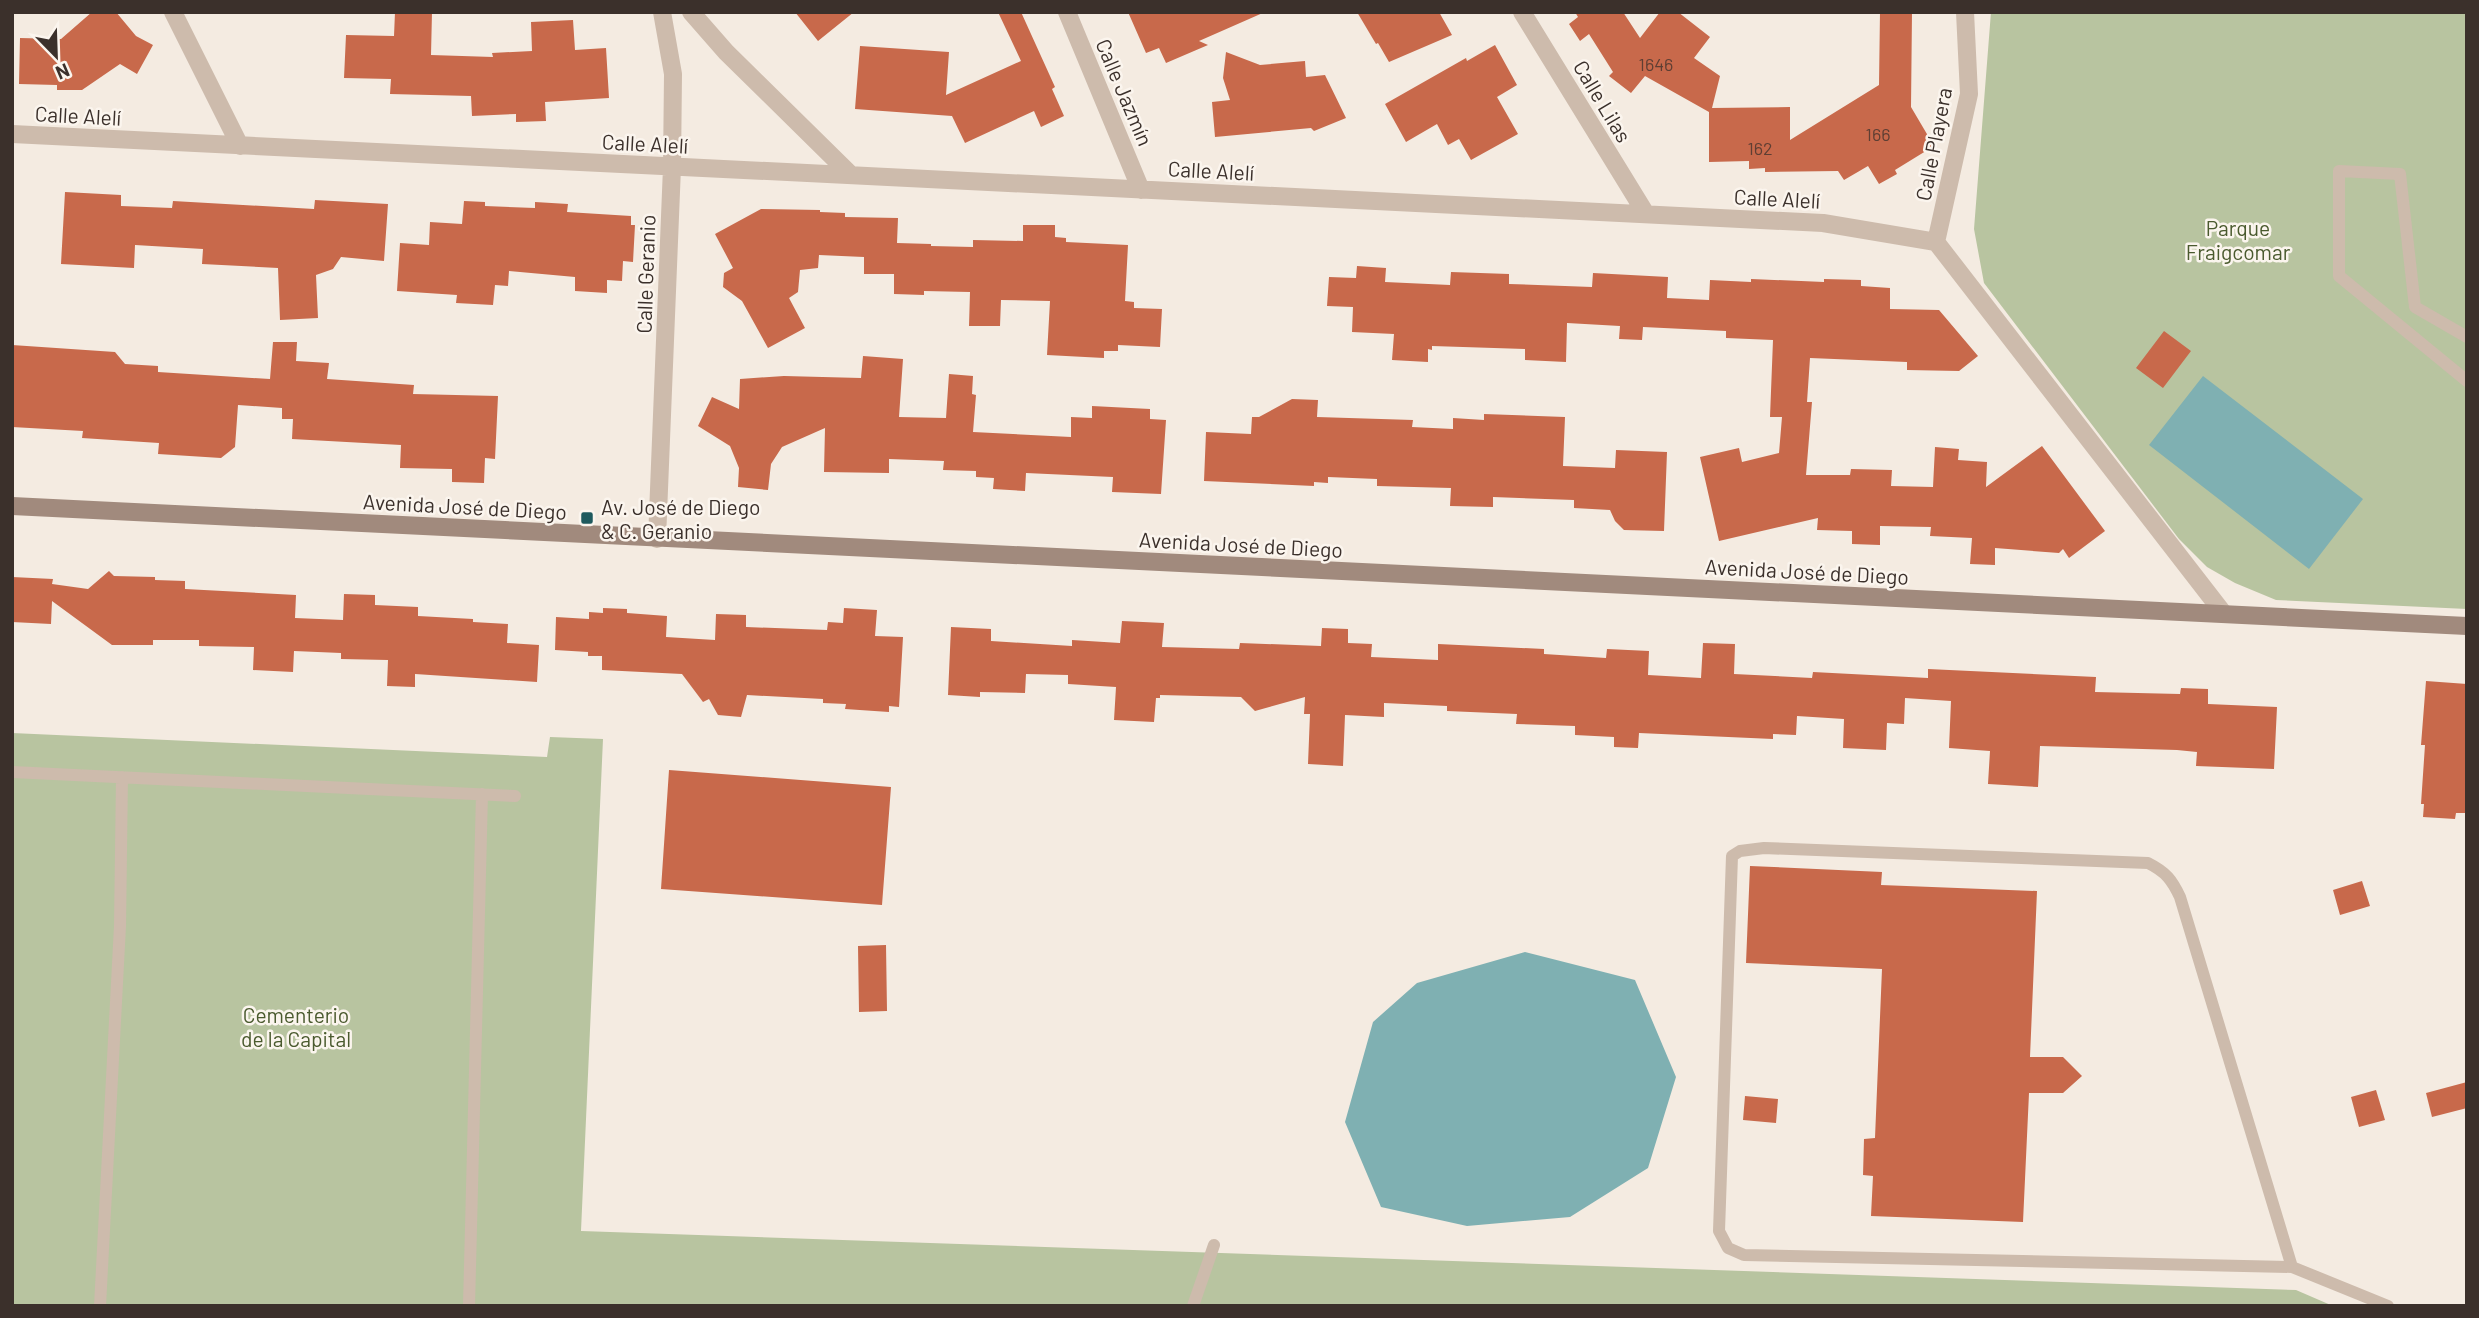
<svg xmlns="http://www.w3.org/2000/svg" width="2479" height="1318" font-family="Barlow,sans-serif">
<rect width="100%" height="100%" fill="#f4ebe1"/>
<!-- green -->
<path fill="#b8c4a0" d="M1991,12H2467V609L2276,600L2235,583L2207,567L2179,539L1984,283L1974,229Z
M12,733L547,757L550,737L603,739L581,1231L2296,1290L2333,1306H12Z"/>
<!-- water -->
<path fill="#7fb0b2" d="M2203,376L2363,499L2309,569L2149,445Z
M1525,952L1635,980L1676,1077L1648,1168L1570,1217L1467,1226L1381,1207L1345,1122L1373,1022L1417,983Z"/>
<!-- building -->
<path fill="#c8694b" d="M92,12H116L136,36L153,45L137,74L120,64L82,90H57V85L19,84L20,38L61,39Z
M395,12H432L431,55L493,57L492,53L532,51L531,22L573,20L575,50L606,48L609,98L545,102L546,121L516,122V114L472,116L471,96L390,94L391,79L344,78L346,35L394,36Z
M795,12H854L818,41Z
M998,12H1021L1055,87L1052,89L1064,116L1041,127L1034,111L965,143L952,116L855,109L860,46L949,52L946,95L1021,61Z
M1128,12H1265L1199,41L1208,45L1166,63L1159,48L1146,53Z
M1357,12H1439L1452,35L1389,62L1378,43L1376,44Z
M1575,12H1623L1640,38L1660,12H1678L1710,37L1694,58L1720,76L1712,108L1790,107V140L1879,85L1880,12H1912L1911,107L1934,146L1895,170L1897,174L1879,184L1868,166L1844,180L1838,171L1765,172V168L1749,169V161L1709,162V112L1645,76L1631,93L1609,76L1613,72L1589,34L1580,41L1569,24L1578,17Z
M1495,45L1517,85L1497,97L1518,134L1471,160L1459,139L1448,145L1437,124L1406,142L1385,104L1466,58L1467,61Z
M1226,52L1260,65L1305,61L1306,77L1325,75L1346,118L1314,131L1311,128L1215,137L1212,102L1230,100L1223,78Z
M65,192L121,195V206L172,208L173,201L314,209L315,200L388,204L384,261L341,257L333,269L316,275L318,318L280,320L278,268L202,264L203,249L135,245L134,268L61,264Z
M464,201L485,202V206L535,208V202L568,204L567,212L631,216V225H635L633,262L623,261L622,281L607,280V293L575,291V277L509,271L508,286L495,285L493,305L456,303L457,295L397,291L400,243L429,245L430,222L462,224Z
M761,209L820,210V212L845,213V217L898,218L897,243L931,244V246L973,247V240L1023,241V225H1055V237L1066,238V242L1128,245L1125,301L1134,302V308L1162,309L1160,347L1118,345V351H1104V358L1047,355L1050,301L1001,300L1000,326H969L970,292L924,291V295L894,294V274H864V257L819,255L818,268L800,270L798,292L789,298L805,328L768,348L742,301L723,287L724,273L733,268L715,234Z
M1357,266L1386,268L1385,282L1450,285L1451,272L1509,274V284L1592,287L1593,273L1668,277L1667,298L1709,300L1710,280L1751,282V279L1824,282V279L1861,280V286L1890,288V309L1939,310L1978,356L1959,371L1907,370V362L1810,358L1807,402H1812L1806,475H1850L1851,469L1892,470L1891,486L1933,487L1935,447L1959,449L1958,460L1987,462L1986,487L2042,446L2105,531L2069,558L2063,549L2059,553L1995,548V565L1970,564L1972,538L1930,536L1931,527L1880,526V545L1852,544V531L1817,530L1818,518L1719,541L1700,457L1739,448L1742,462L1779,453L1782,417H1770L1773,340L1726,338V331L1643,327L1642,340L1619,339L1620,326L1567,323L1566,362L1525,360V349L1432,346V350L1428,349V362L1392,360L1394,334L1352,332L1353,307L1327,306L1329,277L1356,278Z
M2164,331L2191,351L2163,388L2136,368Z
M273,342H297L296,361L329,363L327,379L414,385L413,394L498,396L495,459L485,458L484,483L452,482V469L400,468L401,445L292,439L293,419H282V408L238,405L235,447L221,458L158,454L159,443L82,438L83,431L12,427V345L115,352L125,364L158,366V372L270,379Z
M863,356L903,359L899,417L946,418L949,374L973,376L972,394L976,395L973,432L1071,437V417L1092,418V406L1150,409V419L1166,420L1161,494L1112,492L1113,477L1026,473L1025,491L993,489L994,478L976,477V471L943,470L944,461L889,459V473L824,472L825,428L782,447L771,464L768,490L738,487L739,468L730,446L698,426L712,397L739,409L740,379L784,376L861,378Z
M1292,399L1318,400L1317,417L1413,420L1412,427L1453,429V418L1484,420V414L1565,417L1563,466L1615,468L1616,450L1667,452L1664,531L1624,530L1615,521L1610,510L1574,508V500L1493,497V507L1450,506L1451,488L1377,486V479L1328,477V483L1314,482V486L1204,481L1206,432L1251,434L1252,417H1259Z
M109,571L114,576L155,577V580L185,581V589L296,595L295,618L343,620L344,594L375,595V605L418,607V616L473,619V622L508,624L507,643L539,645L537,682L415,674V687L387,686L388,660L341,659V653L294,651L293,672L253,670L254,647L199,646V640H153V645H112L52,601L51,624L12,622V577L53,579L52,584L88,589Z
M603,608L627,609V613L667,616L666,637L715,640L716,614L746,615V627L827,630L828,622L843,623L844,608L877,610L875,636L903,637L899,707L889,706V712L845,709L846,704L823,703V699L747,695L741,717L718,715L709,699L703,702L682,674L602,670V656H588V652L555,650L556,617L589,619V612L603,613Z
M1122,621L1164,623L1162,647L1239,649L1240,643L1321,646L1322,628L1348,629V643L1372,644L1371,657L1438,660V644L1544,649V654L1606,658L1607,649L1649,651L1648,675L1701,678L1703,643L1735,644L1734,674L1812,678L1813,672L1928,678V669L2096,677L2095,692L2180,694L2181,688L2208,689V704L2277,707L2274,769L2196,766L2197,752L2177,750L2040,746L2038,787L1988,784L1990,751L1949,748L1951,701L1905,698L1904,724L1887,723L1886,750L1843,748L1844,719L1797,716L1796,735L1773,734V739L1639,733L1638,748L1614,747V737L1575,735V726L1516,724L1517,714L1447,711V706L1384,703V717L1345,715L1343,766L1308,764L1310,714H1304L1305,697L1255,711L1241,697L1160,695V698H1156L1154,722L1114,720L1116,687L1068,684V675L1026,674L1025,693L980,692V697L948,695L951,627L991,629V641L1072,646V640L1120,643Z
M2426,681L2467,684V813H2456L2455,819L2423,817L2424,804H2421L2425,745H2421Z
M669,770L891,787L882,905L661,889Z
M1750,866L1882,872L1881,885L2037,891L2030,1057H2063L2082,1076L2063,1093H2029L2023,1222L1871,1216L1873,1176L1863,1175L1864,1139L1875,1138L1882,969L1746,963Z
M2362,881L2370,906L2340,915L2333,890Z
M886,945L887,1011L859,1012L858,946Z
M2467,1082V1108L2432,1117L2426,1093Z
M2376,1090L2385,1120L2359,1127L2351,1097Z
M1745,1096L1778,1099L1776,1123L1743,1120Z"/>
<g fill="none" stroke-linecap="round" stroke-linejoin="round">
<!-- lane -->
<path stroke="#cdbbac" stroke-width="12" d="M2467,337L2415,307L2400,174L2339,171V276L2467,381
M12,772L515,796
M2292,1267L2180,897C2172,880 2166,872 2148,863L1764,848L1740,851L1732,856L1719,1231L1728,1248L1744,1255L2292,1267L2388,1306
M100,1306L120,926L122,777
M469,1306L482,794
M1193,1306L1214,1245"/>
<!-- street -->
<path stroke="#cdbbac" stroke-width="18" d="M173,12L240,146
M691,12L726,52L851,175
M1067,12L1141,190
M1522,12L1646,214
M12,134L1823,223L1936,242L2224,614
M1936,242L1969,94L1965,12
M657,539L672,167L673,74L662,12"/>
<!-- secondary -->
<path stroke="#a18a7d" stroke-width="18" d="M12,506L2467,626"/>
</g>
<!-- markers -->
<rect fill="#1f5a5e" stroke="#fbf5ee" stroke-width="2.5" x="580" y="511" width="14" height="14" rx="3.5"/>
<g text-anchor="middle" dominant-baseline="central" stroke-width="5" stroke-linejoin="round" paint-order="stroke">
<!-- number labels -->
<g font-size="18" fill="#5e3e33">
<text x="1656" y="64">1646</text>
<text x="1878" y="134">166</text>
<text x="1760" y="148">162</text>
</g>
<!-- street labels -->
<g font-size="21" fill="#3b302b" stroke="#fbf5ee">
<text transform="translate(1125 92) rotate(67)">Calle Jazmín</text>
<text transform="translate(1603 101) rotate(59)">Calle Lilas</text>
<text transform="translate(78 115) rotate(3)">Calle Alelí</text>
<text transform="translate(645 143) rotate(3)">Calle Alelí</text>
<text transform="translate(1933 144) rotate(-79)">Calle Playera</text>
<text transform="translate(1211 170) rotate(3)">Calle Alelí</text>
<text transform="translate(1777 198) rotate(3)">Calle Alelí</text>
<text transform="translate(645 274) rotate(-88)">Calle Geranio</text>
<text transform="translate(465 506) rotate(3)">Avenida José de Diego</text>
<text transform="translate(1241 544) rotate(3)">Avenida José de Diego</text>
<text transform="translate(1807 571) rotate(3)">Avenida José de Diego</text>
</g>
<!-- park labels -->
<g font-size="21" fill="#4a5a2e" stroke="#fbf5ee">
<text x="2238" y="227">Parque<tspan x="2238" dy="24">Fraigcomar</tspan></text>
<text x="296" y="1014">Cementerio<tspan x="296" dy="24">de la Capital</tspan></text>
</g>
<!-- poi labels -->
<g font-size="21" fill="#3b302b" stroke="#fbf5ee" text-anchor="start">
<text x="601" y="506">Av. José de Diego<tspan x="601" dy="24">&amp; C. Geranio</tspan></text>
</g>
</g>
<!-- border -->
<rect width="2479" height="1318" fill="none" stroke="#3b302b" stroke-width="28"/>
<!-- north arrow -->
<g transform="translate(56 56) rotate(157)" stroke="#fbf5ee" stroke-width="5" paint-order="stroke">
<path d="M0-5L12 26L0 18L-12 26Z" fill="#3b302b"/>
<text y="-10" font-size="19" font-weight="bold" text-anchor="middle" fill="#3b302b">N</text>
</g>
</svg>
